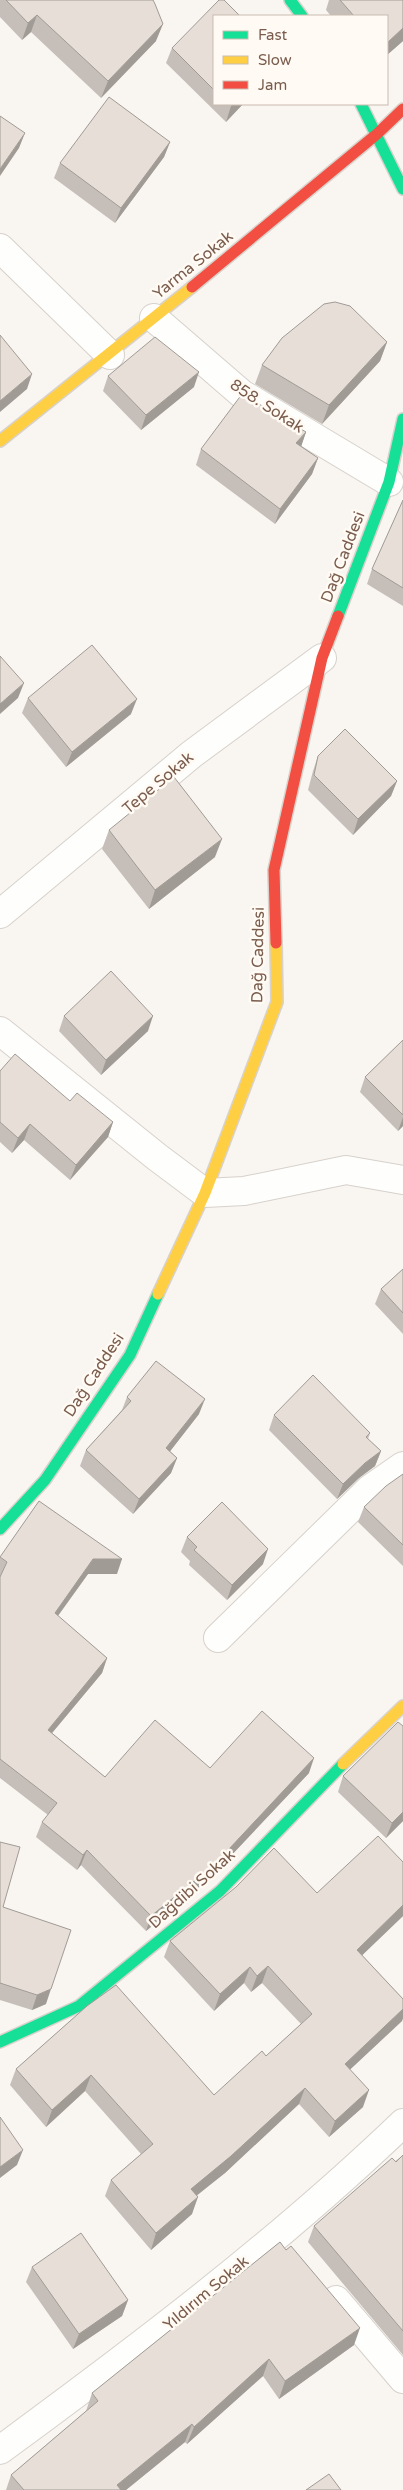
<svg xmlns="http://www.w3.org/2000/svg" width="403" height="2490" font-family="'Varela Round',sans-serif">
<rect width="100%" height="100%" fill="#f9f5f0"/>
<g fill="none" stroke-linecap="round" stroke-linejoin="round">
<defs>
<path id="street" d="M0,248L110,355
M154,318L242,394L389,482
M0,914L192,754L322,658
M0,1031L157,1157L205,1193L244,1191L346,1170L403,1180
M218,1638L370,1489L403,1466
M336,2300L403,2379
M0,2450C139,2348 278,2243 403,2123"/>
<path id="fast" d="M290,0L302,16
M361,104L403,189
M338,616L389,482L403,419
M0,1529L45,1480L130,1355L158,1294
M0,2042L79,2006L220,1891L343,1764"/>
<path id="slow" d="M0,441L192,287
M158,1294L205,1193L277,1002L276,943
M343,1764L403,1706"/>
<path id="jam" d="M192,287L377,134L403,109
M276,943L274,870L322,658L338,616"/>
</defs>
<!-- street casing -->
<use href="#street" stroke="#d7d1cb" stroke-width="30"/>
<!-- fast casing -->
<use href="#fast" stroke="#d9d2cb" stroke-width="14"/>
<!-- slow casing -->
<use href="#slow" stroke="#d9d2cb" stroke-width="14"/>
<!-- jam casing -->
<use href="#jam" stroke="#d9d2cb" stroke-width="14"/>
<!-- street -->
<use href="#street" stroke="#fefefd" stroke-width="28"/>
<!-- fast -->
<use href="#fast" stroke="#16e098" stroke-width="11"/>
<!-- slow -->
<use href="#slow" stroke="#ffcf43" stroke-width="11"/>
<!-- jam -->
<use href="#jam" stroke="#f24e42" stroke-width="11"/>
</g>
<!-- wall -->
<path fill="#c6bfb9" d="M0,0H153L156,41L101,98L31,32L22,40L0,17Z
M329,0H403V41L387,55V16H331L326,10Z
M214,16V104H243L226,122L166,63L172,48Z
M170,142L164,157L115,223L54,178L60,163Z
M387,342L380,361L322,424L255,384L262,365Z
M108,376L194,387L141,430L103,391Z
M306,432L301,446L318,458L312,474L275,524L196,465L201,449Z
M403,500V606L367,584L372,569Z
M28,698L131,714L66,767L22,713Z
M318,756L397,781L391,796L353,835L308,790L313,771Z
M109,830L215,857L149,909L102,849Z
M64,1016L148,1031L101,1075L59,1031Z
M403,1040V1126L398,1131L360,1092L365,1077Z
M0,1071L113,1122L108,1137L70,1180L24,1140L12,1153L0,1142Z
M403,1269V1334L375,1304L381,1289Z
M127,1397L199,1414L170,1451L177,1458L171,1473L133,1514L80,1466L86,1450L122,1410Z
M274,1415L370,1433L368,1439L381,1451L375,1466L359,1478L337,1499L269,1430Z
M403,1474V1566L358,1522L364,1507Z
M187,1537L263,1564L227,1600L189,1565L190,1561L181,1552Z
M0,1557L117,1574H88L58,1616L107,1658L102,1673L52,1733L105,1777L210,1768L309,1773L209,1879L146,1931L81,1865L77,1870L36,1837L42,1822L48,1815L0,1778Z
M403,1726V1821L386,1838L338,1792L343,1776Z
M0,1842L3,1907L46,2004L32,2010L0,2000Z
M403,1862V1916L362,1955L403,1999V2018L402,2021L350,2069L363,2107L329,2137L299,2104L225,2173L196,2195L192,2214L151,2250L105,2196L111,2180L141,2154L85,2091L46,2127L10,2085L16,2069L87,2006L214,2095L266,2056L301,2024L262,1983L251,1992L244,1983L214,2011L164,1957L170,1941L317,1893Z
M403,2155V2355L308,2242L314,2226Z
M280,2242L354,2345L279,2399L263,2376L187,2444L185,2442L126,2490H6L11,2475L86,2411L92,2393Z
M32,2267L128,2300L122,2316L73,2349L26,2282Z"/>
<!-- shaded-wall -->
<path fill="#a19b96" d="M37,15L31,32L22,40L28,23Z
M163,24L156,41L101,98L108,81Z
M403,28V41L387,55V43Z
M234,104H243L226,122L231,106Z
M25,133L19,148L0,176V169Z
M170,142L164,157L115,223L121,208Z
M387,342L380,361L322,424L329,405Z
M199,372L194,387L141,430L146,415Z
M32,374L27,389L0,412V401Z
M306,432L301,447L296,443Z
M318,458L312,474L275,524L280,509Z
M24,683L18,698L0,714V704Z
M137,699L131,714L66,767L72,752Z
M397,781L391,796L353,835L358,819Z
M222,839L215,857L149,909L155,890Z
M153,1016L148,1031L101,1075L106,1060Z
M403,1117V1126L398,1131Z
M113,1122L108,1137L70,1180L76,1165Z
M30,1124L24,1140L12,1153L18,1138Z
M205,1399L199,1414L161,1463L166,1448Z
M381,1451L375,1466L359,1478L337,1499L343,1484L365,1463Z
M177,1458L171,1473L133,1514L139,1499Z
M268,1549L263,1564L227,1600L232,1585Z
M93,1559H122L117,1574H88L49,1628L55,1613Z
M107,1658L102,1673L42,1745L48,1730Z
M314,1758L309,1773L209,1879L146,1931L151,1916Z
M403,1812V1821L386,1838L392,1823Z
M87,1850L81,1865L77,1870L83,1855Z
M403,1905V1916L351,1966L357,1950Z
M268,1966L262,1983L251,1992L257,1976Z
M250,1967L244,1983L214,2011L220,1994Z
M51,1989L46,2004L32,2010L37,1995Z
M403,2009V2018L402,2021L339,2080L345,2064Z
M91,2075L85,2091L46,2127L52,2110Z
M305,2088L299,2104L225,2173L185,2205L191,2189Z
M369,2090L363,2107L329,2137L335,2121Z
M23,2150L17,2165L0,2178V2167Z
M198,2197L192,2214L151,2250L156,2233Z
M128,2300L122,2316L73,2349L79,2334Z
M360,2328L354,2345L279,2399L285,2381Z
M269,2359L263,2376L187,2444L194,2427Z
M192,2424L185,2442L126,2490H115L117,2485Z"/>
<!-- building -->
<path fill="#e6ded7" stroke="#a19b96" d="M6,0H153L155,4L163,24L108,81L37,15L28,23Z
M219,0H224L240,16H214V90L172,48Z
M340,0H403V28L387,43V16H354Z
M109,97L170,142L121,208L60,163Z
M0,116L25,133L0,169Z
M335,302L350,306L387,342L329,405L262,365L282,338L324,304Z
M0,335L32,374L0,401Z
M155,337L199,372L146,415L108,376Z
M242,394L306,432L296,443L318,458L280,509L201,449Z
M403,500V588L372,569Z
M92,645L137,699L72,752L28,698Z
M0,656L24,683L0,704Z
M345,729L397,781L358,819L314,775L318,756Z
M174,777L222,839L155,890L109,830Z
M111,971L153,1016L106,1060L64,1016Z
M403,1040V1115L365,1077Z
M15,1054L70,1101L77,1093L113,1122L76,1165L30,1124L18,1138L0,1122V1071Z
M403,1269V1313L381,1289Z
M156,1361L205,1399L166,1448L177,1458L139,1499L86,1450L131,1401L127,1397Z
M313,1375L370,1433L366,1437L381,1451L365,1463L343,1484L274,1415Z
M403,1474V1545L364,1507L386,1486Z
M39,1501L122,1559H93L55,1613L107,1658L48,1730L105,1777L155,1720L210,1768L262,1711L314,1758L215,1864L151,1916L87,1850L83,1855L42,1822L57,1803L0,1759V1577L7,1562L0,1557Z
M222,1502L268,1549L232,1585L194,1550L197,1547L187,1537Z
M398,1722L403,1726V1812L392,1823L343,1776Z
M378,1836L403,1862V1905L357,1950L403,1999V2009L345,2064L369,2090L335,2121L305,2088L231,2156L191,2189L198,2197L156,2233L111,2180L153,2144L91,2075L52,2110L16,2069L87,2006L116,1985L214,2095L262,2051L266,2056L312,2014L268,1966L257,1976L250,1967L220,1994L170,1941L236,1887L274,1848L317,1893Z
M0,1842L20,1847L3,1907L71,1930L51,1989L37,1995L0,1983Z
M0,2117L23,2150L0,2167Z
M403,2155V2331L314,2226L392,2158L396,2162Z
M81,2233L128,2300L79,2334L32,2267Z
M280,2242L286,2250L291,2246L360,2328L285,2381L269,2359L194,2427L192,2424L117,2485L121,2490H24L11,2475L98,2401L92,2393Z
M329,2474L341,2490H306Z"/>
<g text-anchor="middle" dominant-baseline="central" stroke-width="5" stroke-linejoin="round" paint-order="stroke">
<!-- street labels -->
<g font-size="16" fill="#7a5c4d" stroke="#fffaf3">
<text transform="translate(193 265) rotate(-39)">Yarma Sokak</text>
<text transform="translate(267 406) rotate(33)">858. Sokak</text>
<text transform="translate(343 557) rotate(-69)">Dağ Caddesi</text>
<text transform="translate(158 783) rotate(-40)">Tepe Sokak</text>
<text transform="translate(258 955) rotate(-89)">Dağ Caddesi</text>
<text transform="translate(94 1375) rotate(-57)">Dağ Caddesi</text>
<text transform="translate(192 1889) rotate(-42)">Dağdibi Sokak</text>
<text transform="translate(206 2293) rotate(-40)">Yıldırım Sokak</text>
</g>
</g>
<!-- legend -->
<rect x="213" y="15" width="175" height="90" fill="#fffaf3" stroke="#cabbb1"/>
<rect x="223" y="31" width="25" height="8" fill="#16e098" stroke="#cabbb1"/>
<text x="258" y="40" font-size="15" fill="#7a5c4d">Fast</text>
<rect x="223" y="56" width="25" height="8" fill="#ffcf43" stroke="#cabbb1"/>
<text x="258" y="65" font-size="15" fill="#7a5c4d">Slow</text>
<rect x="223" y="81" width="25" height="8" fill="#f24e42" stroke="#cabbb1"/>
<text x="258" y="90" font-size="15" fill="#7a5c4d">Jam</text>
</svg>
